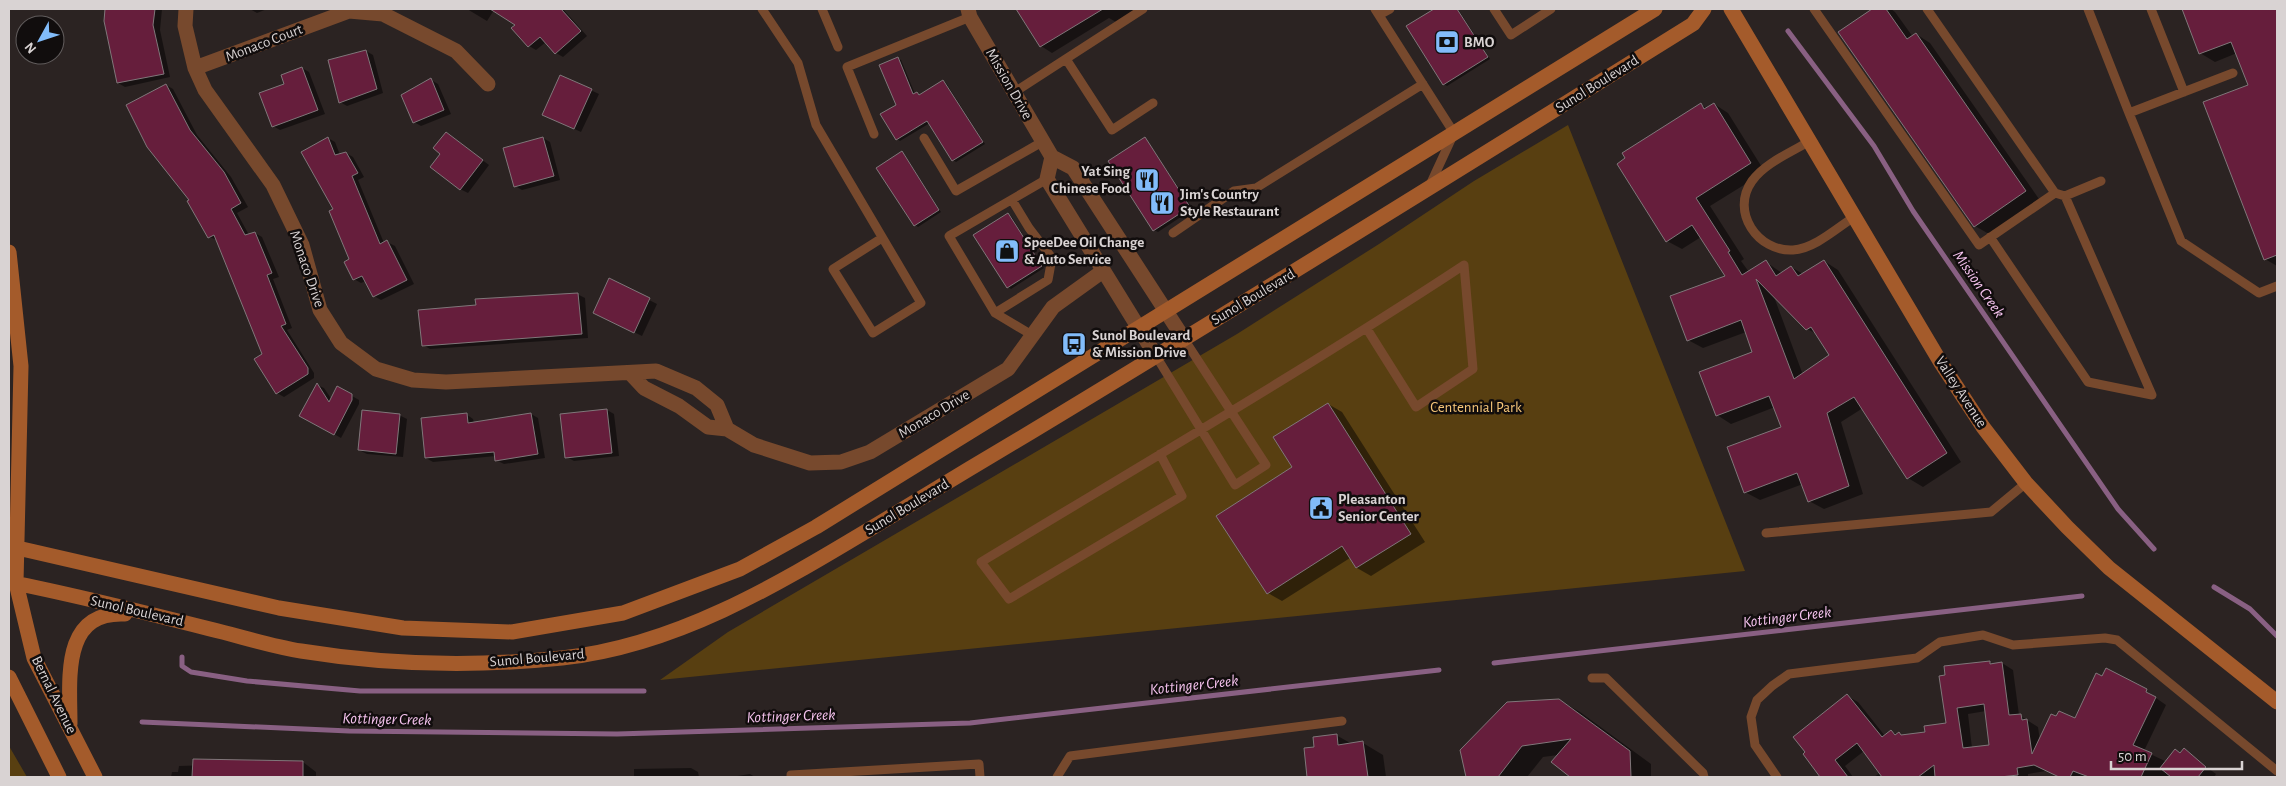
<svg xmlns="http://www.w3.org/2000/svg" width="2286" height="786" font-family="'Alegreya Sans',sans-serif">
<rect width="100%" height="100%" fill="#2b2322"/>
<!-- green -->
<path fill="#583f11" d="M1568,125L1745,571L660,680L728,632L1237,334L1379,244L1474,181Z
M9,746L27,777H9Z"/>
<!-- shadow -->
<path fill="#0007" fill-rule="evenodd" d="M106,9H162L160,30L170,77L125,87L118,83L105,21Z
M250,9H267L257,13Z
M467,9H514L508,18L494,10L487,21Z
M535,9H563L587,36L563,57L556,53L546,42L536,50L529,46L513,28Z
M1018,9H1138L1116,22L1109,18L1052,53L1041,46Z
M1436,9H1458L1490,59L1447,86L1444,84L1408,27Z
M1874,9H1891L1895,12L1913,37L1916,34L1930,43L2039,199L1989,234L1975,226L1840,32Z
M2183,9H2277V266L2265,259L2250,86L2237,53L2215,62L2200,53Z
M366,51L373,55L383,93L347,106L340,102Z
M898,58L901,60L915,94L921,95L943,81L946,83L985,144L956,162L953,160L930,123L900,141L897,139Z
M302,68L309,72L325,114L280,130L273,126L286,84Z
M561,76L599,94L581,132L551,118Z
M431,80L438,84L451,114L421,126L414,122Z
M166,85L173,89L197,135L231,177L248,207L237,213L249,235L255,233L262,237L279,277L273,279L292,328L287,330L314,373V378L284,397L277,393L218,240L209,237L191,200Z
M1714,104L1728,113L1765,172L1710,206L1744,259L1741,261L1749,272L1766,262L1782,273L1791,267L1803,274L1824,261L1838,270L1961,462L1923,487L1908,478L1863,408L1841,422L1863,494L1824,509L1809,501L1803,484L1760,500L1745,492L1783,428L1775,407L1731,424L1717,415L1754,353L1746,332L1703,348L1688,340L1727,276L1701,237L1682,249L1667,241L1701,105L1707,108ZM1773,294L1807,329L1817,334L1831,355L1803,375Z
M446,133L489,165L468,193L460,189L441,154Z
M328,138L335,142L340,155L346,153L353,157L364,177L358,180L384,243L387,242L395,246L414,284L381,300L374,296L366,281L361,283L354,279L351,260L335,210Z
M543,138L550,142L560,180L522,190L515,186Z
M1145,138L1193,209L1158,232L1154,230Z
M902,153L905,155L941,212L918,227L915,225Z
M1008,215L1011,216L1044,268L1011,289L1008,287Z
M610,280L657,304L642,336L601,316Z
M577,294L585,298L588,338L430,349L423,345L477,307Z
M317,385L324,388L332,400L338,388L359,400V404L341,438L301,415Z
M1328,404L1342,412L1425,542L1371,576L1357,568L1350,558L1282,601L1268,593L1293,468Z
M607,410L614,414L619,456L574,461L567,457L561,415Z
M466,414L473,419L474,423L531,414L538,418L545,458L504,464L496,460V456L433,462L426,458Z
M399,415L407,419L403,457L367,454L359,450Z
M1990,662L1994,664L2002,663L2013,670L2019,715L2038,727L2040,741L2075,720L2146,691L2166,705L2144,751L2167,762L2184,750L2216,774L2214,777H2059L2046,771L2028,774V777H1874L1880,773L1864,751L1845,766L1853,777H1822L1804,755L1847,696L1858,702L1885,736L1891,732L1903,736L1926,733L1947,724L1941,677ZM1986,711L1991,746L1972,748L1968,714Z
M1559,700L1580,712L1651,764V777H1572L1553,762L1558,755L1543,757L1527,777H1467L1462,750Z
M1336,735L1352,744L1363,743L1383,755L1386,777H1309L1305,749L1316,748Z
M303,762L316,772V777H171L172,772H178L179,766Z
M691,768L698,772L699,777H626L634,776V769Z
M750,774L755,777H731Z"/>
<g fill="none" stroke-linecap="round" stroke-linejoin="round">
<!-- stream -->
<path stroke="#896083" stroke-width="5" d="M1788,31L1874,146L1913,211L2118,509L2154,549
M2214,587L2250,609L2277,636
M182,657V666L191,672L247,681L360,691H644
M1494,663L2082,596
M142,722L349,731L617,734L970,723L1439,670"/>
</g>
<!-- building -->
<path fill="#661e3c" stroke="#80777a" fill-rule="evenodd" d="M105,9H155L153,25L164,74L117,83L104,21Z
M490,9H561L581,31L555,54L540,37L528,47L511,28L515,25Z
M1016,9H1103L1040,47Z
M1434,9H1457L1488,57L1443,85L1406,26Z
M1872,9H1886L1907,39L1916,33L2026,191L1974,227L1838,32Z
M2182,9H2277V255L2264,260L2203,102L2248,85L2231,42L2199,54Z
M366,50L377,89L339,103L328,60Z
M898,57L913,94L917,92L919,95L943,80L983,142L952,161L927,121L896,140L880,114L896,105L879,65Z
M302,67L318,110L272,127L259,93L284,84L281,75Z
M560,75L592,89L574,129L542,115Z
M431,78L444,110L413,123L401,95Z
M166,84L190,130L224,172L241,203L231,209L245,235L255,232L272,273L267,275L286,324L281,326L308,368V374L276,394L254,359L262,354L214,235L208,238L187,201L189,200L147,147L126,105Z
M1701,103L1704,109L1714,103L1751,163L1696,198L1730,251L1728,252L1742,275L1766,260L1776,276L1791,266L1798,276L1824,260L1947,453L1907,479L1854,397L1827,413L1849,486L1808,502L1797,473L1744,493L1727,447L1781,427L1769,396L1716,416L1699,372L1752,352L1741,320L1687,341L1670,296L1725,276L1692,225L1666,242L1617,164L1625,158L1622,153ZM1756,279L1806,330L1811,327L1829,355L1794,379Z
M446,132L483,160L460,190L430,167L440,154L433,148Z
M328,137L335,155L346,152L358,173L352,176L380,244L387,240L407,280L373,297L362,276L353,280L344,262L349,259L329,211L333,209L301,152Z
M543,137L554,176L514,187L503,148Z
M1145,137L1190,207L1153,231L1108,161Z
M902,151L939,210L914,226L876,168Z
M1008,213L1042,266L1007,288L973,235Z
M609,278L650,298L634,333L593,313Z
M578,293L582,334L422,346L418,310L476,305L475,299Z
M317,383L329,402L337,386L352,394V400L334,435L299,416Z
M1328,403L1411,534L1356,568L1342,546L1267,594L1216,516L1292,467L1273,437Z
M607,409L612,453L565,458L560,414Z
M362,410L400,414L396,454L358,450Z
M467,413L468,423L531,413L538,454L495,461L494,452L425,458L421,418Z
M1990,661V664L2002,662L2009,715L2021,714L2022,720L2027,719L2032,754L2051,714L2056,716L2059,711L2075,718L2096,673L2102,676L2106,668L2147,689L2146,692L2156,697L2133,745L2152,753L2141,777H2089L2073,771L2070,777H2059L2034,765L2017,768L2018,775L2000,777H1935L1934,765L1918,777H1882L1857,743L1835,760L1848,777H1820L1803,754L1805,752L1793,737L1847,694L1882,737L1891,730L1895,735L1899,732L1901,735L1925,732L1924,726L1946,723L1939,676L1945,675L1944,666ZM1984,704L1989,745L1963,748L1957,708Z
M1559,699L1630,751L1631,777H1570L1551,762L1571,739L1522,746L1498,777H1466L1460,750L1507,702Z
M1337,734L1338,745L1363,741L1368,777H1307L1304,748L1314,747L1313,737Z
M2184,748L2206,767L2198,777H2171L2160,768L2175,749L2180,753Z
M193,759L303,761V777H192Z"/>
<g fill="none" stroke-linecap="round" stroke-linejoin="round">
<!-- lane -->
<path stroke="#77492d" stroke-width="9" d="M762,9L798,63L816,125L921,303L873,333L833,269L882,238
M822,9L838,47
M1375,9L1454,133L1430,185
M1494,9L1511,35L1551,9
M1814,9L1979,245L2055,193L2065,196L2101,181
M1927,9L2055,193
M2088,9L2129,113L2233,73
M2151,9L2184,92
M1379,15L1390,9
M1066,59L1112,130L1153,103
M1013,93L1143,9
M2129,113L2181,241L2259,293L2277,286
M874,134L847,67L970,17
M924,138L956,191L1042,142
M1808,142C1790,153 1765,163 1752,181C1730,212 1758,252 1793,250C1814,249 1837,228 1854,217
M1173,233L1234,191L1256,188L1423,84
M1990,237L2088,382L2152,395L2065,196
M995,313L1048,280L1052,258L1029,228L1012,200
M1032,335L995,313L949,236L1047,179
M1156,356L1235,485L1266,465L1184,339
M1160,454L1182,496L1009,599L981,562C1143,464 1306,369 1464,265L1473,369L1416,407L1367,329
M1766,533L1991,512L2026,483
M1592,678H1606L1703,773L1704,777
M791,777V775L979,764L980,777
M1057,777L1070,756L1342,721
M1777,777L1755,745L1751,717L1757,700L1772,686L1789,674L1917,658L1940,642L1983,635L2013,645L2105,638L2117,640L2277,771"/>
<!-- street -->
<path stroke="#77492d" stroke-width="15" d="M186,9L185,26L195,68L205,90L273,185L302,245L320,310L341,343L376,369L413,380L446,382L656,371L696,388L717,405L727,429
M968,9L970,17L1052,157L1073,168L1184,339
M195,68L349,11L383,14L456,51L488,84
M1052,157L1047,179L1156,356
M630,373L644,388L679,406L708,427L727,429L754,445L810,463L841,462L870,452L1008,369L1053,307L1103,271"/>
<!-- secondary -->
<path stroke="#a45b2b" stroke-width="15" d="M1731,9L1941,363L1983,427L2026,483L2067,527L2109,568L2277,702
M9,252L21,366L16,583L34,658L95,777
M9,546L279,608L403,628L512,632L623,613L740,569L816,527L1655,9
M9,582C76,595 143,612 210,629C240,636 270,646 301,651C387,665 475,667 562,658C675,646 775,586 870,529C924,496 977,464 1031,432C1253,298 1473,161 1693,24L1704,9
M9,677L59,777
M70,724C70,679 61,611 125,614"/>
</g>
<!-- icons -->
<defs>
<symbol id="bank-square" viewBox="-11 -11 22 22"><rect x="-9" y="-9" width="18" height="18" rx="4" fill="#82bcfa" stroke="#110d0d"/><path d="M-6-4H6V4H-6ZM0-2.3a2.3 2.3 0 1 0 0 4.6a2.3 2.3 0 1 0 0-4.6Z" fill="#111"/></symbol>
<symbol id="restaurant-square" viewBox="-11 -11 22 22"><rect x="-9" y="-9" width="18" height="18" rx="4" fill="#82bcfa" stroke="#110d0d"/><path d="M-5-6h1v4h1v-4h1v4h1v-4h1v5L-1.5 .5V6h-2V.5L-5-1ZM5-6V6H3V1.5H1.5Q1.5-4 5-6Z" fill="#111"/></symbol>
<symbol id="shop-square" viewBox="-11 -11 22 22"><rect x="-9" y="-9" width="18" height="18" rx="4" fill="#82bcfa" stroke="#110d0d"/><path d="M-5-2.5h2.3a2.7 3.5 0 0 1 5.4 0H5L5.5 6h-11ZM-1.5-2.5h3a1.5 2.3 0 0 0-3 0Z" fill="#111"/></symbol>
<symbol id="bus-square" viewBox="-11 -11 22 22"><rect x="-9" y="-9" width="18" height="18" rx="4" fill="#82bcfa" stroke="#110d0d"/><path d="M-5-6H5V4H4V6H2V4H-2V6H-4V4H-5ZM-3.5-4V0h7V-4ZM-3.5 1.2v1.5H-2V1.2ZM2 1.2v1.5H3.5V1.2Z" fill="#111"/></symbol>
<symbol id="civic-square" viewBox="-11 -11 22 22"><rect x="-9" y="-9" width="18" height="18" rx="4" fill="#82bcfa" stroke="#110d0d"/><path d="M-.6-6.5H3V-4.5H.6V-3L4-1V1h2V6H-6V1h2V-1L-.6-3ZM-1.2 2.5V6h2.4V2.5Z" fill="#111"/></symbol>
</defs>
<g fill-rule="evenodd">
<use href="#bank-square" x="1433" y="28" width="28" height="28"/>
<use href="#restaurant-square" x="1133" y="166" width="28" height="28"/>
<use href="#restaurant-square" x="1148" y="189" width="28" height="28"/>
<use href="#shop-square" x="993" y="237" width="28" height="28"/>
<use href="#bus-square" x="1060" y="330" width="28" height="28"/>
<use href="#civic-square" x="1307" y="494" width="28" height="28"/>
</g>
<g text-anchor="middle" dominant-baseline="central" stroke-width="5" stroke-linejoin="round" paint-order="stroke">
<!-- poi labels -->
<g font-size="15" font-weight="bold" fill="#d9d3d3" stroke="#110d0d" text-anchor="start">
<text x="1464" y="42">BMO</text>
<text x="1130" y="171" text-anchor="end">Yat Sing<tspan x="1130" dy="17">Chinese Food</tspan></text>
<text x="1180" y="194">Jim's Country<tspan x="1180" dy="17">Style Restaurant</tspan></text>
<text x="1024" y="242">SpeeDee Oil Change<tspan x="1024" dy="17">&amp; Auto Service</tspan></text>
<text x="1092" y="335">Sunol Boulevard<tspan x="1092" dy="17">&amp; Mission Drive</tspan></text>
<text x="1338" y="499">Pleasanton<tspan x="1338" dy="17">Senior Center</tspan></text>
</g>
<!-- street labels -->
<g font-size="15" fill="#d9d3d3" stroke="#110d0d">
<text transform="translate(264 43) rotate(-21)">Monaco Court</text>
<text transform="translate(1009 84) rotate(60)">Mission Drive</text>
<text transform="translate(1597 84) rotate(-32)">Sunol Boulevard</text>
<text transform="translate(307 269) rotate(71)">Monaco Drive</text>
<text transform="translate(1253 297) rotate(-31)">Sunol Boulevard</text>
<text transform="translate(1961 392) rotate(57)">Valley Avenue</text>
<text transform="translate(934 414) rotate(-31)">Monaco Drive</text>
<text transform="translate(907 507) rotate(-31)">Sunol Boulevard</text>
<text transform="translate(137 611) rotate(13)">Sunol Boulevard</text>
<text transform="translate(537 658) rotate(-5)">Sunol Boulevard</text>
<text transform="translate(54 695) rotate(64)">Bernal Avenue</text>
</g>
<!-- park labels -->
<g font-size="15" fill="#f6c679" stroke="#110d0d">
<text x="1476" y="407">Centennial Park</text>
</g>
<!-- water labels -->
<g font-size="16" font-style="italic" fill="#f6c3ef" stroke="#110d0d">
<text transform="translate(1979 284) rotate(55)">Mission Creek</text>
<text transform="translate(1787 617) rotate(-7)">Kottinger Creek</text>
<text transform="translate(1194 685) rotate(-6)">Kottinger Creek</text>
<text transform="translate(791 716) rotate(-2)">Kottinger Creek</text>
<text transform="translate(387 719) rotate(1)">Kottinger Creek</text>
</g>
</g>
<!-- border -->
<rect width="2286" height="786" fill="none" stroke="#d9d3d3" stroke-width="20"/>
<!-- north arrow -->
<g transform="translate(40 40) rotate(230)"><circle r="24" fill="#110d0d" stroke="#615c5c"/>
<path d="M0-4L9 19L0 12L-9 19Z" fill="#82bcfa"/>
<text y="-8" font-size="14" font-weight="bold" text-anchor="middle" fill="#d9d3d3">N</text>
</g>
<!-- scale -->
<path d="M2111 761v8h131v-8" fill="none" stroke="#d9d3d3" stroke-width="2.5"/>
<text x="2118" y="761" font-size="15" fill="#d9d3d3" stroke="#110d0d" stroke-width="4" paint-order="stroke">50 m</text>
</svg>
